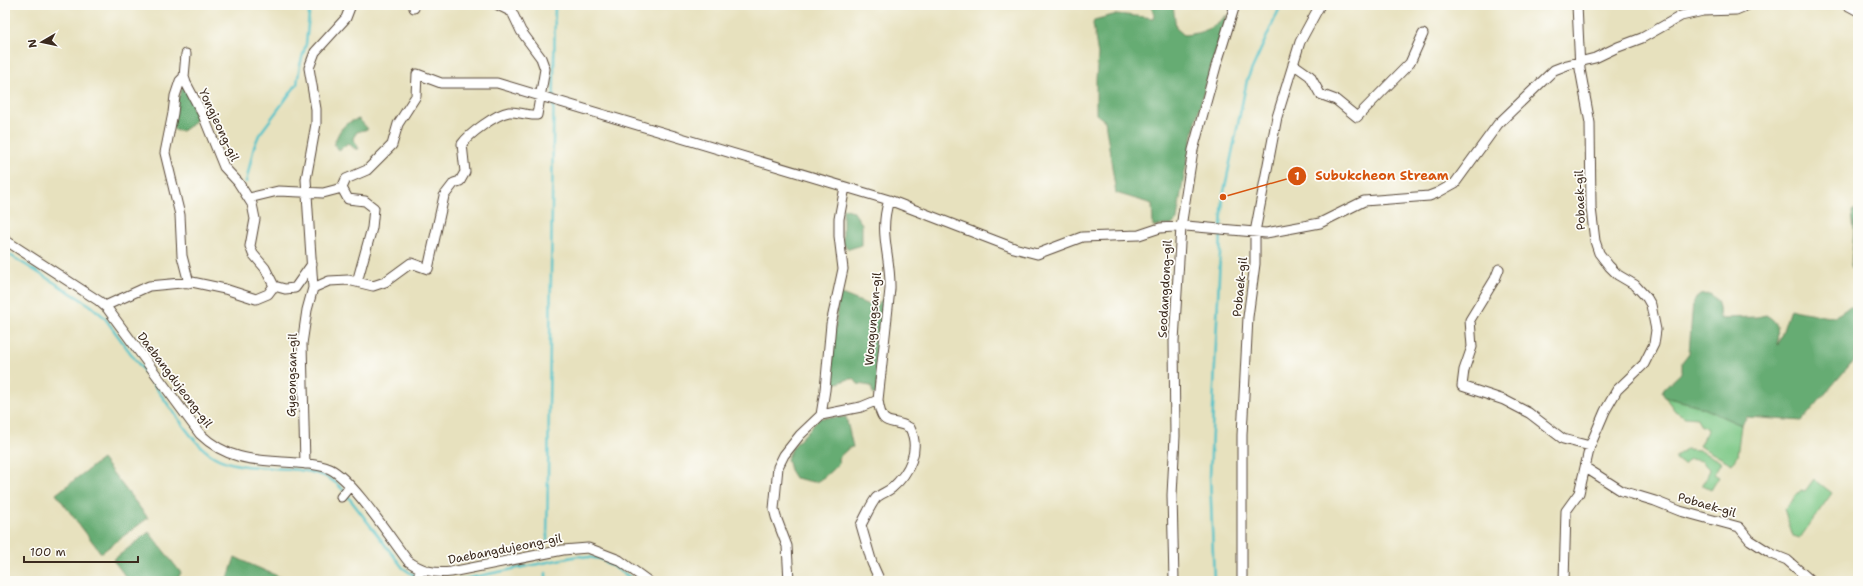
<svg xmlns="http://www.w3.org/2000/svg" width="1863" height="586" font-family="'Shantell Sans',sans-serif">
<rect width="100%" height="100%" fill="#fdfcf7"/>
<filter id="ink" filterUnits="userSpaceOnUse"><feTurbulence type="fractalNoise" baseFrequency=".025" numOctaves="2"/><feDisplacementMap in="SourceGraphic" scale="8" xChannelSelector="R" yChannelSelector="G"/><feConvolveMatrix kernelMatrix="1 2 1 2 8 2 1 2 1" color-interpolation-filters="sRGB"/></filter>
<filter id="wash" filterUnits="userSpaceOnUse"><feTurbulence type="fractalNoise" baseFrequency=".012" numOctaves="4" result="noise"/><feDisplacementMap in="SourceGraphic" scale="16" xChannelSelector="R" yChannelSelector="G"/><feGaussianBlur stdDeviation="0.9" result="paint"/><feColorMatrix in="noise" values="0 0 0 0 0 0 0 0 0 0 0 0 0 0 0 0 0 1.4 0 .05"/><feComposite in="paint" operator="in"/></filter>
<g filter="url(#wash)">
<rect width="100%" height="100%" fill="#e7e1be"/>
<!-- green -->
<path fill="#7dc886" stroke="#5c7952" d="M1665,397L1696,405L1741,425L1737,456L1732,464L1699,446L1708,429L1700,425L1697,418L1685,417L1675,411Z
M1686,449L1699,450L1721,462L1714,474L1719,477L1711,490L1703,486V484L1710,470L1701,461L1690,459L1684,465L1676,459V456Z
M1814,479L1832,493L1800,538L1793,536L1784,509L1801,490L1805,491Z"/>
<!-- forest -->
<path fill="#66ac73" stroke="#506b48" d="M1150,5H1173L1176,28L1184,35C1205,33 1212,28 1227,15C1205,82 1186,151 1177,220L1172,225L1153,226L1152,204L1116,193L1105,121L1096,114V79L1098,55L1093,24L1094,20L1117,14L1153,18L1154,14Z
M184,83L199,115L191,125L182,131L175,130L168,124Z
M359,119L368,129L357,132L353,138L359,149H355L348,143L339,150L334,144C339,130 344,122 359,119Z
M843,208L853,211L862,224V245L849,249L843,244Z
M1858,210V288L1851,265L1854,231L1852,211Z
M839,293L874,307L883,299L876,396L873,394L871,386L858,384L854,379C845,378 838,385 829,385Z
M1710,294C1719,300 1720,308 1719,318L1757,317L1766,315C1782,324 1776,330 1778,345L1790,309C1799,312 1806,312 1815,314C1832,319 1836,317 1850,306L1858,309V338L1854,360L1802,421L1747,417L1741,425L1696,405L1665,397L1662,391L1682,372V362L1689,353L1693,301L1700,295Z
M846,417L853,447L849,448L838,458L839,464C833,468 820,483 814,482C807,481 801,479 795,478L790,470L787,459L793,447L820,418Z
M102,459L148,518L101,553L56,494Z
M149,532L181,573L176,581H129L113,560Z
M235,557C252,566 270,572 288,581H227Z"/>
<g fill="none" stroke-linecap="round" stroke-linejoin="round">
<!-- stream -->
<path stroke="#54c2c8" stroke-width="2.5" d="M246,182L254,147L259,135L297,84L300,65L306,44L310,5
M1221,227L1223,197L1247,80L1281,5
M5,252L90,305L104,317C126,347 148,376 169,406C182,423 195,445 213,456C249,478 317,456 343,490
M346,494L403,568L412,574L429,581
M547,541L555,5
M454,581L578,556L601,559L636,581
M546,581V573
M1214,581L1210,475L1221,232"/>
</g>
</g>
<g filter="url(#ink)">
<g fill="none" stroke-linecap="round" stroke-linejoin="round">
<defs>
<path id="street" d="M1847,5L1858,11
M414,8L415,5
M186,54L184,77L186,83L203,115L224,167L238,182L252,204L255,219L250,246L253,254L265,268L274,286L285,289L295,288L312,264
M1293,64L1310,76L1320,94L1336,100L1357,117L1410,63L1423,34
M184,77L180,81L175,96L173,113L165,153L180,215L182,256L189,283
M342,188L348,199L365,201L374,208L372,228L357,282
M249,198L278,191L323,193L342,188L346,179L367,170L392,145L398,124L416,96L417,74L441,83H497L889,200L1014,248L1037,254L1082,237L1139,235L1160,228L1186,226L1266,233L1320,223L1364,201L1429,196L1437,193L1455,183L1498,124L1554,70L1567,65L1595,58L1618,47L1642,38L1681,16L1703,11L1736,10L1748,5
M5,240L99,301L107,308L200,434C229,462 259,460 297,463C308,464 320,464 330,469C353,480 391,539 408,561C422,571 434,574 451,572L563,550L588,548L619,560L648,581
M1499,269L1495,279L1470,320L1472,347L1464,370L1462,386L1504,400L1529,413L1563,439L1590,446
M313,288L329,281L348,280L373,286L385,282L411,263L428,269L444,196L454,183L460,181L465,172L462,144C469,134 496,114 509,112C517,111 527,116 537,115L545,69L541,58L521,31L512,12L498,5
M105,306L149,286L192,282L225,289L256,299L268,294L274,286
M821,415L825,390L831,324L843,269L839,236V219L845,187
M305,464L302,344L307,310L313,288L306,179L316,124V109L309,68L315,52L346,18L351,5
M1586,468L1622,491L1655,501L1680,511L1739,527L1750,540L1772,554L1787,560L1811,581
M341,497L350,486
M416,581L421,569
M789,581L787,546L776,517L774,509L778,467L784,455L800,435L821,415L861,407L878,400
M880,581L872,563L861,525C866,516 870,506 876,498C880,494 887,492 892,488C909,473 921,450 910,428C891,417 882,430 878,400L890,289C891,255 878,234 889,200
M1174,581L1172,495L1175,436L1174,341L1181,227L1193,150L1216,66L1235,5
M1242,581V435L1248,317L1255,264V232L1277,117L1300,42L1320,5
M1564,581L1566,511L1579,493L1590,446L1605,411L1617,390L1644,364L1654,344L1656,330L1651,305L1647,298L1635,285L1618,275L1609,266L1599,253L1595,241L1591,208L1590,123L1580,69L1577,5"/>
</defs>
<!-- street casing -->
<use href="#street" stroke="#554536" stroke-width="11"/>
<!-- street -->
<use href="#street" stroke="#fff" stroke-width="9"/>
</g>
</g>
<g text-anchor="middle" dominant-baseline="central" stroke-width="3.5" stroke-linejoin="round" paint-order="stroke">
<!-- street labels -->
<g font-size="12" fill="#3b2a1e" stroke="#fdfcf7">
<text transform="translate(219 125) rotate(65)">Yongjeong-gil</text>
<text transform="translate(1580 200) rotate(-92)">Pobaek-gil</text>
<text transform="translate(1240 287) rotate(-84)">Pobaek-gil</text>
<text transform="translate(1165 289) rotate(-87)">Seodangdong-gil</text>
<text transform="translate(873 319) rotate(-85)">Wongungsan-gil</text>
<text transform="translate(292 375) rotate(-89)">Gyeongsan-gil</text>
<text transform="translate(175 380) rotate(53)">Daebangdujeong-gil</text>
<text transform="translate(1707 505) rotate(16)">Pobaek-gil</text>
<text transform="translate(505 549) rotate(-11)">Daebangdujeong-gil</text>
</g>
</g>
<!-- callouts -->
<path fill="none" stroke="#d7540e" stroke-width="1.5" d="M1223 197L1297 176"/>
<g fill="#d7540e" stroke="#fdfcf7" stroke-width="1.5">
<circle cx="1223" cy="197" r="4"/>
<circle cx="1297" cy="176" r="10"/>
</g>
<g font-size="12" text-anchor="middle" font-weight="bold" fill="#fff">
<text x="1297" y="180">1</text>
</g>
<g font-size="13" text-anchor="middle" font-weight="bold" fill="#d7540e" stroke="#fdfcf7" stroke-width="3.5" stroke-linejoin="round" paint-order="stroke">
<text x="1382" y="180">Subukcheon Stream</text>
</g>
<!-- margin -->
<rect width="1863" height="586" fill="none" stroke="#fdfcf7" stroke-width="20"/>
<!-- north arrow -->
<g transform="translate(42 42) rotate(261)" stroke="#fdfcf7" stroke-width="3" paint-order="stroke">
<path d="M0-3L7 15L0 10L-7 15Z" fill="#3b2a1e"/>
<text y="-6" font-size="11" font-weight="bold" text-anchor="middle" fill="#3b2a1e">N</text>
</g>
<!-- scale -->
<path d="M24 556v6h114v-6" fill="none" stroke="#3b2a1e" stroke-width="2"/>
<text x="30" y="556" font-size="12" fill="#3b2a1e" stroke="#fdfcf7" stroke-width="3" paint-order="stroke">100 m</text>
</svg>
